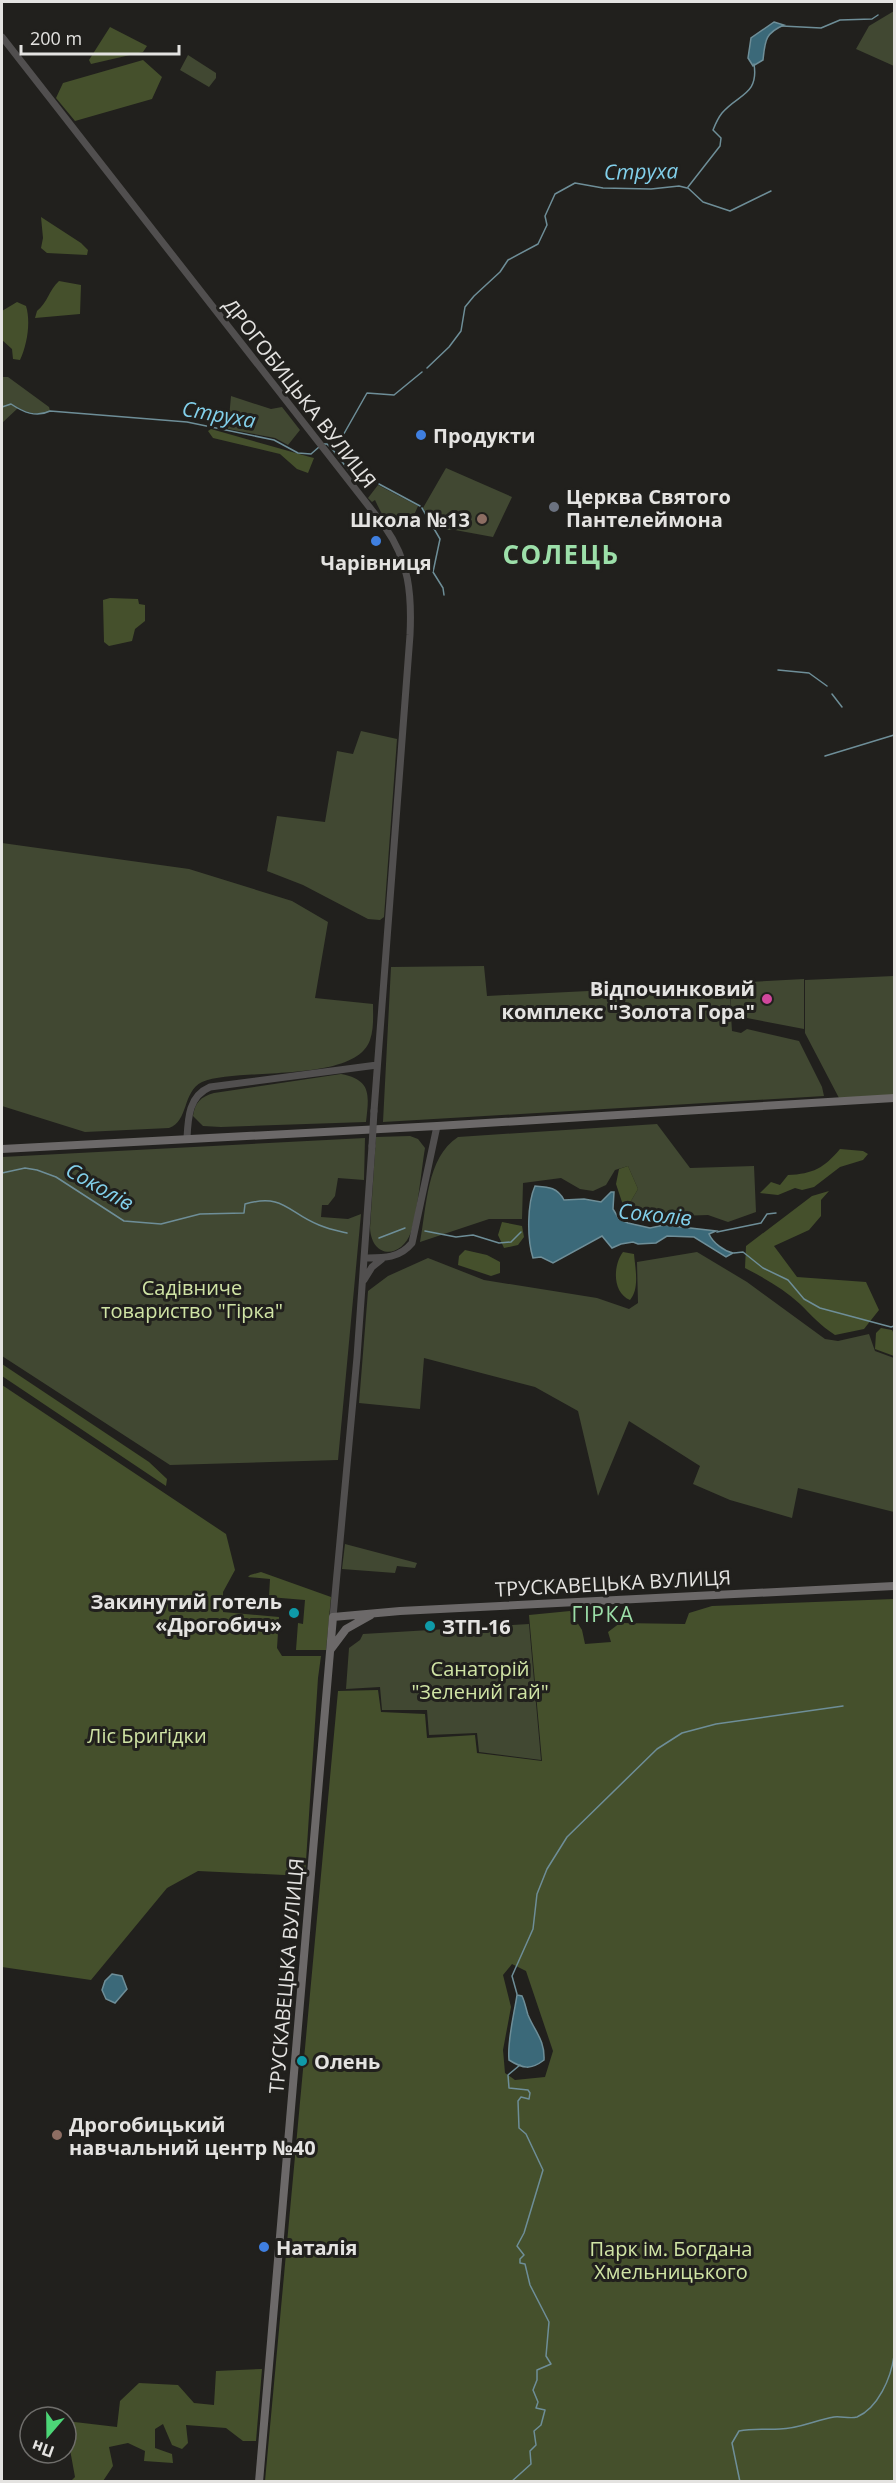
<svg xmlns="http://www.w3.org/2000/svg" width="896" height="2483" font-family="'Open Sans',sans-serif">
<rect width="100%" height="100%" fill="#21201d"/>
<!-- green -->
<path fill="#414832" d="M894,11V66L856,49L869,26Z
M188,55L216,73V78L209,87L180,70Z
M2,377H8L49,407L50,411C39,416 29,413 18,408L2,423Z
M231,396L271,409L282,407L300,430L288,445L275,438L228,429Z
M446,468L512,497L493,537L455,530H436L423,508Z
M378,485L418,506L408,529L404,530C387,526 381,513 375,500L372,502L368,498Z
M361,731L397,739L384,917L380,920L368,919L303,885L267,871L277,816L325,822L337,751L353,754Z
M2,843L189,869L292,901L328,922L315,998L373,1004C373,1015 374,1029 370,1040C355,1084 238,1067 202,1082C182,1092 189,1121 169,1128L85,1132L2,1106Z
M484,966L487,996L729,984L732,1031L741,1033L747,1029L799,1041L822,1087L824,1096L383,1122L391,967Z
M894,976V1095L839,1098L805,1033V980Z
M804,979V1029L731,1015L730,983Z
M341,1074C372,1080 369,1095 366,1122L221,1127L203,1126L193,1116C195,1103 200,1097 214,1093Z
M657,1124L690,1168L754,1166L756,1212L728,1222L708,1215L647,1217L628,1206L638,1189L628,1166L615,1170L606,1185L593,1191L580,1189L561,1178L523,1183L522,1219H489L420,1242C427,1207 426,1158 458,1137Z
M410,1136L418,1139L425,1148C421,1172 418,1210 411,1232C402,1258 372,1260 370,1228L376,1137Z
M365,1138L364,1180L338,1178L335,1196L328,1205H322L321,1217L348,1219L361,1214L338,1460L170,1465L2,1356V1157Z
M697,1252L747,1282L825,1339L838,1341L869,1334L875,1351L894,1358V1512L798,1488L792,1518L730,1500L693,1484L700,1466L629,1421L598,1496L578,1411L535,1387L424,1358L420,1409L359,1403L368,1291L388,1276L428,1258L484,1280L597,1298L629,1309L638,1303L637,1262Z
M345,1544L417,1563L415,1568L397,1566L395,1573L342,1569Z
M529,1624L541,1760L479,1752L477,1733L429,1735L427,1710H382L380,1687L346,1689L349,1648L360,1640L363,1634Z"/>
<!-- forest -->
<path fill="#45502c" fill-rule="evenodd" d="M110,27L147,46L143,52L91,64L89,60Z
M143,60L162,77L152,99L75,121L56,98L63,83Z
M41,217L81,243L88,250L87,255L47,253L41,248L43,238Z
M59,281L81,285L80,314L35,318L37,311C48,302 49,290 59,281Z
M17,302L26,306C31,322 27,345 20,360L13,359L12,349L2,340V311Z
M211,429L310,457L314,458L308,473L297,469L280,454L213,438L208,431Z
M110,598L138,599L139,604L145,605V621L135,629L132,641L109,646L104,642L103,600Z
M840,1149L863,1151L868,1154L863,1160L840,1167L814,1187L802,1190L795,1188L778,1195L760,1193L771,1182L780,1185L788,1175C813,1174 824,1168 840,1149Z
M628,1166L638,1189L628,1206L623,1205L616,1184L619,1169Z
M829,1191L821,1200V1216L809,1230L774,1246L797,1277L866,1282L879,1310L864,1329L835,1335C820,1325 812,1316 800,1304C784,1289 764,1278 745,1268L746,1246L812,1196Z
M502,1222L522,1226L524,1237L518,1245L504,1248L498,1235Z
M465,1250L487,1255L500,1262V1273L491,1276L458,1265L459,1256Z
M623,1252L634,1254C635,1267 640,1289 630,1300C612,1293 613,1265 623,1252Z
M881,1328L892,1330L894,1334V1356L875,1349L876,1333Z
M2,1364L149,1462L167,1479L166,1486L2,1376Z
M2,1385L226,1534L235,1570L223,1592V1612L279,1617L277,1648L282,1656H321L318,1678L305,1876L198,1871L167,1888L91,1980L2,1967Z
M261,1572L331,1597L326,1650H296L298,1623L303,1624L305,1600L269,1597L270,1579L248,1577L250,1575Z
M894,1599V2481H265L338,1691L378,1690L381,1712L425,1714L427,1738L475,1735L477,1753L542,1761L529,1615L570,1611L582,1630L585,1644L611,1642L608,1632L620,1623L685,1624L689,1613L712,1606ZM512,1964L526,1971L553,2051L545,2077L515,2080L505,2073L503,2050L511,2007L503,1975Z
M262,2369L256,2441H243L226,2428L186,2425L188,2443L182,2449L172,2445L163,2424L155,2429V2448L172,2454L173,2463L144,2461L145,2451L128,2443L109,2447L113,2466L103,2481H71L75,2477L69,2444L66,2442V2421L117,2427L120,2401L139,2383L178,2385L194,2403L214,2405L216,2371Z"/>
<!-- water -->
<path fill="#3b6979" stroke="#6e8e98" stroke-width="1.5" d="M774,22L784,25C765,33 765,41 763,60L753,66L748,58L751,38Z
M535,1186C548,1187 557,1187 564,1200L584,1199L601,1202L611,1192H614L613,1209L619,1219L628,1223L650,1228L664,1225L716,1231L709,1234C713,1243 724,1251 733,1253L726,1257L694,1237L667,1236L656,1243L638,1244L633,1242L621,1244L612,1248L602,1236L553,1263L541,1257L533,1258C527,1239 527,1204 535,1186Z
M112,1974L122,1976L127,1989L115,2003L106,1999L102,1990L105,1981Z
M517,1995L522,1996C525,2002 526,2009 528,2015C535,2032 545,2040 544,2060C531,2070 523,2069 509,2060C507,2041 514,2015 517,1995Z"/>
<g fill="none" stroke-linecap="round" stroke-linejoin="round">
<!-- stream -->
<path stroke="#6e8e98" stroke-width="1.5" d="M782,26L821,28L840,20L872,19L878,15
M688,187L720,146L721,138L713,130C715,125 718,118 722,113C738,94 759,95 754,64
M688,188L703,202L730,211L771,191
M427,368L449,347L461,331L465,307L474,296L500,272L508,260L538,244L547,225L545,216L555,194L575,183L603,188L651,189L679,186L687,188
M2,407L11,404C23,412 36,418 50,411L187,422L274,440L298,453L311,454L319,447
M323,444H327L333,450L337,446L367,393L394,395L422,372
M333,450L350,472L376,482
M379,484L420,506
M422,508L440,539L433,572L443,588L444,595
M778,670L809,673L827,686
M832,694L842,707
M825,756L894,735
M2,1173L25,1168L37,1170L56,1177L124,1221L161,1224L200,1214L244,1213L245,1204C284,1193 288,1213 319,1225C328,1229 338,1231 347,1233
M425,1231L456,1237L473,1235L499,1243L511,1242L521,1232
M717,1232L761,1223L767,1214L776,1213
M379,1238L405,1228
M734,1253L743,1252L763,1268L788,1280L804,1299L820,1308L891,1327L894,1326
M517,1994L512,1976L533,1929L537,1894L547,1869L567,1837L657,1749L682,1733L716,1724L843,1706
M511,2482L531,2464L530,2451L536,2445L534,2431L541,2425L545,2410L536,2408L538,2402L533,2390L537,2380V2370L551,2364L546,2356L549,2322L530,2285L525,2264L520,2263V2259L524,2255L517,2246L524,2233L543,2170L526,2134L519,2128L518,2101L521,2097L529,2099L530,2093L528,2090L509,2088L508,2075L520,2065
M740,2482L732,2443L739,2431C753,2428 765,2430 780,2429C798,2429 816,2420 834,2417C841,2416 850,2419 857,2417C878,2408 891,2378 894,2356"/>
<!-- tertiary -->
<path stroke="#514f4f" stroke-width="7" d="M2,37L385,527C409,561 412,594 410,635L374,1111
M187,1138C188,1117 189,1096 210,1087L377,1065
M364,1258C382,1258 399,1259 412,1243L437,1126
M364,1280L372,1267L382,1259
M333,1617L357,1357L372,1146"/>
<!-- secondary -->
<path stroke="#6c6969" stroke-width="8" d="M2,1149L437,1126L894,1098
M331,1649L346,1629L371,1615
M259,2482L333,1617L400,1611L894,1586"/>
<!-- tertiary-bridge -->
<path stroke="#514f4f" stroke-width="7" d="M372,1146L374,1111"/>
</g>
<!-- markers -->
<g fill="#3f7fe0" stroke="#21201d" stroke-width="2">
<circle cx="421" cy="435" r="6"/>
<circle cx="376" cy="541" r="6"/>
<circle cx="264" cy="2247" r="6"/>
</g>
<circle fill="#6b7280" stroke="#21201d" stroke-width="2" cx="554" cy="507" r="6"/>
<g fill="#8d6e63" stroke="#21201d" stroke-width="2">
<circle cx="482" cy="519" r="6"/>
<circle cx="57" cy="2135" r="6"/>
</g>
<circle fill="#d1479c" stroke="#21201d" stroke-width="2" cx="767" cy="999" r="6"/>
<g fill="#0f9aa8" stroke="#21201d" stroke-width="2">
<circle cx="294" cy="1613" r="6"/>
<circle cx="430" cy="1626" r="6"/>
<circle cx="302" cy="2061" r="6"/>
</g>
<g text-anchor="middle" dominant-baseline="central" stroke-width="6" stroke-linejoin="round" paint-order="stroke">
<!-- street labels -->
<g font-size="20" fill="#e4e3e1" stroke="#21201d">
<text transform="translate(300 393) rotate(52)">ДРОГОБИЦЬКА ВУЛИЦЯ</text>
<text transform="translate(613 1583) rotate(-3)">ТРУСКАВЕЦЬКА ВУЛИЦЯ</text>
<text transform="translate(286 1976) rotate(-85)">ТРУСКАВЕЦЬКА ВУЛИЦЯ</text>
</g>
<!-- poi labels -->
<g font-size="20" font-weight="bold" fill="#e4e3e1" stroke="#21201d" text-anchor="start">
<text x="433" y="435">Продукти</text>
<text x="566" y="496">Церква Святого<tspan x="566" dy="23">Пантелеймона</tspan></text>
<text x="470" y="519" text-anchor="end">Школа №13</text>
<text x="376" y="562" text-anchor="middle">Чарівниця</text>
<text x="755" y="988" text-anchor="end">Відпочинковий<tspan x="755" dy="23">комплекс "Золота Гора"</tspan></text>
<text x="282" y="1601" text-anchor="end">Закинутий готель<tspan x="282" dy="23">«Дрогобич»</tspan></text>
<text x="442" y="1626">ЗТП-16</text>
<text x="314" y="2061">Олень</text>
<text x="69" y="2124">Дрогобицький<tspan x="69" dy="23">навчальний центр №40</tspan></text>
<text x="276" y="2247">Наталія</text>
</g>
<!-- park labels -->
<g font-size="20" fill="#d0e4a5" stroke="#21201d">
<text x="192" y="1287">Садівниче<tspan x="192" dy="23">товариство "Гірка"</tspan></text>
<text x="480" y="1668">Санаторій<tspan x="480" dy="23">"Зелений гай"</tspan></text>
<text x="147" y="1735">Ліс Бриґідки</text>
<text x="671" y="2248">Парк ім. Богдана<tspan x="671" dy="23">Хмельницького</tspan></text>
</g>
<!-- water labels -->
<g font-size="21" font-style="italic" fill="#82d0eb" stroke="#21201d">
<text transform="translate(641 171) rotate(-1)">Струха</text>
<text transform="translate(219 414) rotate(10)">Струха</text>
<text transform="translate(100 1186) rotate(30)">Соколів</text>
<text transform="translate(655 1214) rotate(6)">Соколів</text>
</g>
<!-- neighbourhood labels -->
<g font-size="21" letter-spacing="1.5" fill="#9cdfa9" stroke="#21201d">
<text x="603" y="1614">ГІРКА</text>
</g>
<!-- district labels -->
<g font-size="26" font-weight="bold" letter-spacing="1.5" fill="#9cdfa9" stroke="#21201d">
<text x="561" y="554">СОЛЕЦЬ</text>
</g>
</g>
<!-- border -->
<rect width="896" height="2483" fill="none" stroke="#e4e3e1" stroke-width="6"/>
<!-- north arrow -->
<g transform="translate(48 2435) rotate(200)"><circle r="28" fill="#21201d" stroke="#6f6e6b" stroke-width="1.5"/>
<path d="M0-4.5L10 22L0 15L-10 22Z" fill="#4cd677"/>
<text y="-9" font-size="16" font-weight="bold" text-anchor="middle" fill="#e4e3e1">Пн</text>
</g>
<!-- scale -->
<path d="M21 45v9h158v-9" fill="none" stroke="#e4e3e1" stroke-width="3"/>
<text x="30" y="45" font-size="18" fill="#e4e3e1" stroke="#21201d" stroke-width="4.5" paint-order="stroke">200 m</text>
</svg>
